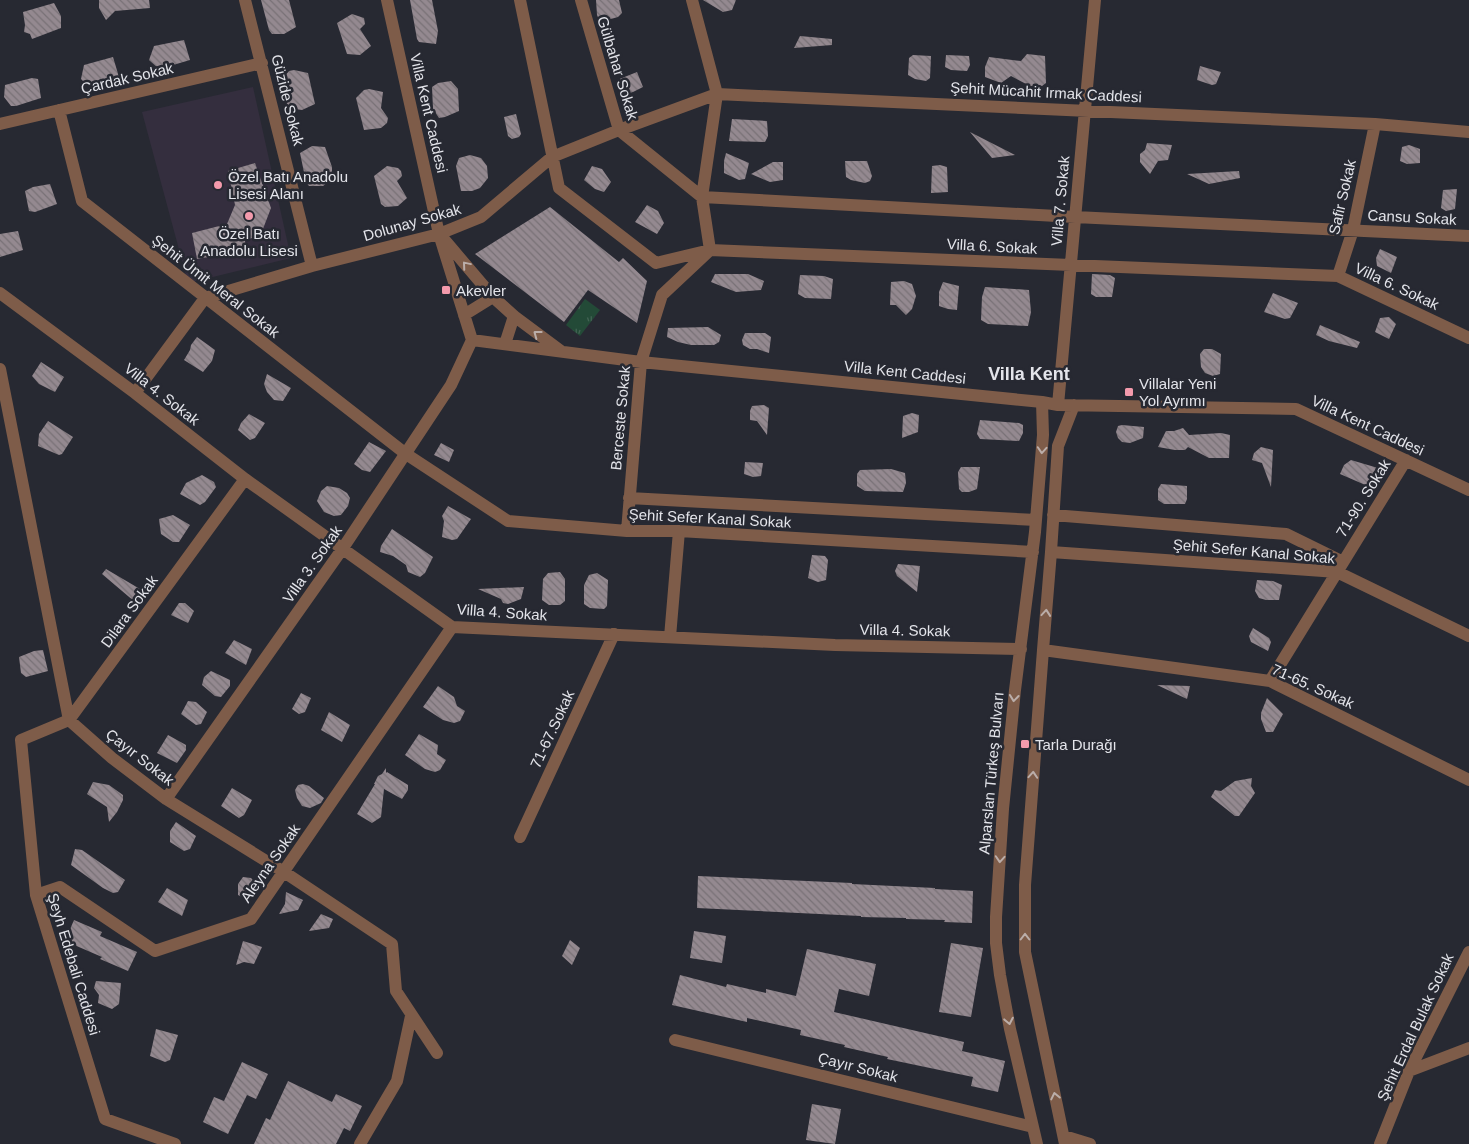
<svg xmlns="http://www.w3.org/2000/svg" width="1469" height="1144" font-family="Arial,sans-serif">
<defs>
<pattern id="grass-tufts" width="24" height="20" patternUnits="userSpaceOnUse" patternTransform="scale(1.25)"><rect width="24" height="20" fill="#234a37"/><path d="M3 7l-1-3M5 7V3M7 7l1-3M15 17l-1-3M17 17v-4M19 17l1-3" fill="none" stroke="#436454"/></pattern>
<pattern id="building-back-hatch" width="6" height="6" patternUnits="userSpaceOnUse" patternTransform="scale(1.25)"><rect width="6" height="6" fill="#948990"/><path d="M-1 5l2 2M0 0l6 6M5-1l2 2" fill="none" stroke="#787176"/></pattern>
</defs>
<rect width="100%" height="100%" fill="#272932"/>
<!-- education -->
<path fill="#342e3e" d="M253,87L291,258L188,283L142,112Z"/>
<!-- grass -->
<path fill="url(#grass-tufts)" d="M585,299L600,310L580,336L566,325Z"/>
<!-- building -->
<path fill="url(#building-back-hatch)" d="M99,0H149L150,8L115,11L106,20L99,8Z
M261,0H289L296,27L284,34H272L269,30Z
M410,0H432L438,31L436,44L419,42L417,39Z
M596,0H619L622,13L618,17L600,22L597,15Z
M703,0H736L732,10L723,12Z
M54,3L61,16V28L32,39L30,34L24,32L25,25L23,12Z
M352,14L364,18L365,24L360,29L371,46L360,55L347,54L337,23Z
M800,36L832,39V45L794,48Z
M184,40L190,60L163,68H158L149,60L154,46Z
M1027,54L1045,56L1046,83L1042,86H1030L1011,76L1001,83L985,77V67L989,57L1021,61Z
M913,55L931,56L930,78L926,81L915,79L908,75L909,58Z
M946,55L969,56L970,65L967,71L951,70L945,67Z
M113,57L119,77L98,85L88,86L81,79L84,65Z
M1200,66L1221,72L1216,84L1212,85L1197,80Z
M294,70L308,73L315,104L302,110L288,108L281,80L289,71Z
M637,72L643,87L633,92L622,95L617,80Z
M32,78L38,79L41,98L16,106H11L4,97L5,85Z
M451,81L458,89L459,111L445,117L439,118L433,109L432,87L438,83Z
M369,89L383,92L381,108L388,118L387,123L381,128L364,130L356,98L364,90Z
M516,114L521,134L519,137L512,139L508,136L504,117Z
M732,119L767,121L768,136L765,142L729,141Z
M970,132L1015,155L992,158Z
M1147,143L1172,145L1168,160L1158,161L1150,174L1140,162V154L1145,150Z
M1409,145L1420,149V163L1407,164L1400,161L1402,147Z
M312,146L325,147L332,167V179L323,186H309L306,182L300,153Z
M726,153L749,163L745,179L739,180L724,173V161Z
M470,155L481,158L487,166L488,178L480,188L472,191H461L456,166L459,158Z
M845,161H867L872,176L870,181L865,183L851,180L846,177Z
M773,162H783V180L770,182L751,174Z
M255,163L271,208L261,234L245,241L246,251L197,259L192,233L227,224L235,205L228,171Z
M940,165L947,167L948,192L931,193L932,166Z
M387,166L398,168L401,171L402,176L397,181L407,198L398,206L385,207L381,204L374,176Z
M592,166L602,169L611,182L604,192L595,189L584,180Z
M1239,171L1240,178L1209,184L1187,174Z
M50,184L57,204L35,212L29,211L25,191L33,187Z
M1457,189L1455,209L1446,211L1441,208L1443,190Z
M647,205L658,211L664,223L657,234L635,222Z
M550,207L619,262L623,258L647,281L637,323L588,290L564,322L475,254Z
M18,231L23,250L0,257V234Z
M1380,249L1397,257L1391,273L1377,266L1376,258Z
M715,274H748L764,281L761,290L736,292L711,282Z
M1092,274L1110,275L1115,278L1112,297H1096L1091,294Z
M800,275L824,276L833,279L831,299L805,298L798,294Z
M904,281L912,284L916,296L912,309L906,315L896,305H890L891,282Z
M943,282L959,286L957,310L948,309L939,306V292Z
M985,287L1029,290L1031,312L1028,326L988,324L981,320L982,297Z
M1273,293L1298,303L1290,318L1285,319L1264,312Z
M1389,317L1396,324L1389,339L1375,332L1380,318Z
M1320,325L1360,342L1357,348L1329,341L1316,335Z
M708,327L721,335L719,342L714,345H691L678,342L667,337L668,328Z
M745,333H765L771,337L769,353L757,349H750L743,345L742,340Z
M197,337L215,350L212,361L203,372L184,360L190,350L191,345Z
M1204,349H1212L1221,354L1220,374L1213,376L1205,373L1201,367L1200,354Z
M41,362L64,377L55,392L39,384L32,376Z
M267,374L291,388L283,401L274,400L267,392L264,384Z
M764,405L769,408L767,435L757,421L750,420V411L752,406Z
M912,413L919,415L918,432L902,438L903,416Z
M249,414L265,423L255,438L250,440L238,430L241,423Z
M980,420L1019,423L1023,425V433L1019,441L980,439L977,434Z
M48,421L73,437L62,454L59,455L38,446L39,434Z
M1122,425L1144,427L1143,438L1130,443L1122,442L1118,438L1116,432L1118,426Z
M1183,428L1189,435L1221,433L1230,435L1229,458H1209L1188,447L1185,450H1175L1158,447L1166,431H1174Z
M369,442L386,451L370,472L362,470L354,464Z
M441,443L454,450L449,462L434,455Z
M1261,447L1273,450L1271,487L1262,463L1252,460L1254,453Z
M1351,460L1378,468L1370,487L1340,474L1344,465Z
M745,462L763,463L761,476L753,477L744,474Z
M961,467H980L977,489L969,492H962L959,489L958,472Z
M891,469L905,473L906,483L903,492L865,491L857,486V474L860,470Z
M202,475L214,482L216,487L205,502L200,505L180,494L186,483Z
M1161,484L1187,486V499L1185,504H1164L1158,500V489Z
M327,486L339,488L347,493L350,498L348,506L341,515L334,516L324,512L317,501L321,491Z
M448,506L471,519L457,539L452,540L442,537L444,521L442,516Z
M173,515L190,525L179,542H173L161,534L159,519Z
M392,529L433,557L425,573L420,577L408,572L406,565L393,556L380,552L381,546Z
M812,555L825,556L828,560L826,580L818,582L808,578Z
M898,564L920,566L917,592L897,576L895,571Z
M106,569L140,589L135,602L102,574Z
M560,572L565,579V601L560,605H549L542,600L543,579L548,573Z
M597,573L608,580L607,606L604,609L590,608L584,604V585L589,575Z
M1257,580L1273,581L1282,585L1279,600H1266L1259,598L1255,591Z
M524,587L521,599L508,604L503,603L501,599L478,589Z
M179,603H185L194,611L188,623L171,615Z
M1253,628L1269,638L1271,642L1268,651L1251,642L1249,636Z
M234,640L252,649L246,665L225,653Z
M43,650L48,671L26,677L21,673L19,657L34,651Z
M211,671L230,680V686L221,697L215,696L202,685L204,677Z
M1157,685L1190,686L1187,699Z
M438,686L454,697L457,706L465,711L460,721L454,723L443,720L423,707Z
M301,693L311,698L305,712L299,714L292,709Z
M1267,698L1283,714L1273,732H1266L1261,719V713Z
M188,701L196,702L207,712L201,724L196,725L181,714Z
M329,712L350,725L342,742L321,730Z
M419,734L438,745L437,754L446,760L440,770L435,772L425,769L405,755Z
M168,735L186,745V750L177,763L157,753Z
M386,768V773L387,772L408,785V790L402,799L384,789L381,817L372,823L357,814L375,784H374L378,776L382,774Z
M1252,778L1251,786L1255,793L1239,816H1235L1211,797L1215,790L1221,791L1235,781Z
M93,782L109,785L123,795V800L117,812L109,822L107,807L87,794Z
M303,784L309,786L324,798L321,803L310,808L302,806L297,798L295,790L298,785Z
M232,788L252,800L244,815L239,818L221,806Z
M176,822L196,836L190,849L184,851L170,842V831Z
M75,849L82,850L125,880L118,892L113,893L103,888L71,865Z
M698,876L852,883V884L935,888V889L973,891L972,923L944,922L945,920L906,919V918L861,917V916L697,908Z
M243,877L251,878L256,883L251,896L247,899L238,895V884Z
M167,888L188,900L182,916L158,902Z
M286,892L303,900L298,910L279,914L285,904Z
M321,914L333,919L329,928L309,931Z
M74,920L102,932L100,936L137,952L128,971L100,959L102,957L65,941Z
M694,931L726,936L722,963L690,958Z
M570,940L580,948L572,965L562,956Z
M243,941L262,947L254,964L244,962L236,965Z
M951,943L983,948L971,1017L939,1012Z
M807,949L876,964L869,996L839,989L834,1012L964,1042L962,1051L1005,1061L998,1092L971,1086L973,1077L887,1059L888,1057L844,1047L845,1045L800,1035L801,1030L747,1018V1022L672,1005L680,975L726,987L727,984L766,993V989L796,996Z
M96,981L121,983L119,1004L112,1009L98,1003L99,995L94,988Z
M156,1029L178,1035L170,1060L165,1062L150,1056Z
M242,1062L268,1074L256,1099L247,1095L228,1134L203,1122L214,1097L224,1101Z
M288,1081L332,1102L336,1094L362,1106L350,1131L344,1128L336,1144H254L266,1118L270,1120Z
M812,1104L841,1109L835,1144L806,1140Z"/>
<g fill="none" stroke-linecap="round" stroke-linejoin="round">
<!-- minor -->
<path stroke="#7e5c49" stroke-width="12" d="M245,0L312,266
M387,0L439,234L472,340
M520,0L559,188L656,263L710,250L1338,276L1469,338
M581,0L619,130L702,197L1075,217L1469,236
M692,0L717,94L1375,124L1469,132
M59,110L82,201L406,454L508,521L627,531H679L1033,552
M0,124L262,63
M442,237L493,297L514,316L561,351
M1338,276L1353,230L1375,124
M0,293L135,393L245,479L452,627L835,645L1021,649
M464,315L493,297
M472,340L641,362L1042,402L1058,405L1296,409L1469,490
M505,344L514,316
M0,369L69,720L112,758L166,799L284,872L392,944L396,991L437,1053
M135,393L205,298L312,266L439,234L481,217L552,157L619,130L717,94L702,197L710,250L662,295L641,362L627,531
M1058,405L1095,0
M629,498L1036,520
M1053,515L1286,534L1343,562
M1051,552L1337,572L1469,636
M670,637L679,531
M1043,650L1270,681L1469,780
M1270,681L1406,460
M166,799L343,548L451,385L472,340
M520,837L614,634
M36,895L60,887L155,951L251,919L452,627
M675,1040L1033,1127
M1409,1071L1469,1048
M1064,1136L1090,1144
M175,1144L105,1119L36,895L21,740L69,720L245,479
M360,1144L397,1081L411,1016
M1037,1144L1010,1029L1000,975L996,943V917L1003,809L1015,690L1035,532L1043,435L1042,402
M1065,1144L1025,952V885L1043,650L1051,552L1058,446L1074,405
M1380,1144L1409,1071L1469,952"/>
</g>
<!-- one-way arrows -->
<defs><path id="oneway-chevron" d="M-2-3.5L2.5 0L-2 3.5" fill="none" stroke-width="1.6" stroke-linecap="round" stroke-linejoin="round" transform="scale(1.25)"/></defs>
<g stroke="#bbaeaa">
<use href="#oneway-chevron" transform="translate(466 265) rotate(-130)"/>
<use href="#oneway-chevron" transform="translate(537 334) rotate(-143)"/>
<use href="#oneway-chevron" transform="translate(1042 450) rotate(94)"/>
<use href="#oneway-chevron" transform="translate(1046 613) rotate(-85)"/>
<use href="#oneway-chevron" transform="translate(1014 698) rotate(96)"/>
<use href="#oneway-chevron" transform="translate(1033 775) rotate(-86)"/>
<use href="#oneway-chevron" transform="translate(1000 859) rotate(94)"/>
<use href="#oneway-chevron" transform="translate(1025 937) rotate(-90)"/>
<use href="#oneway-chevron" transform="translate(1009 1021) rotate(79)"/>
<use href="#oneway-chevron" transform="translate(1055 1096) rotate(-102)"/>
</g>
<!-- markers -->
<g fill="#f39aac" stroke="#272932" stroke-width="2">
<circle cx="218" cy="185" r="5"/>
<circle cx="249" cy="216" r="5"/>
<rect x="441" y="285" width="10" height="10" rx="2.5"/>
<rect x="1124" y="387" width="10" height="10" rx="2.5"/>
<rect x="1020" y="739" width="10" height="10" rx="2.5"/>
</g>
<g text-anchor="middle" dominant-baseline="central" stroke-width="5" stroke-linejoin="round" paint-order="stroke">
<!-- street labels -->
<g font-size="15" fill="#e3e4ea" stroke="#272932">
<text transform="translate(618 68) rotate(73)">Gülbahar Sokak</text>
<text transform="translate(127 78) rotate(-13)">Çardak Sokak</text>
<text transform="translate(1046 92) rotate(3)">Şehit Mücahit Irmak Caddesi</text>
<text transform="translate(288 100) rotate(76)">Güzide Sokak</text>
<text transform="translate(429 113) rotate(77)">Villa Kent Caddesi</text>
<text transform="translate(1342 197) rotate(-77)">Safir Sokak</text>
<text transform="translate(1060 201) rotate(-85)">Villa 7. Sokak</text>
<text transform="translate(1412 217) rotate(3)">Cansu Sokak</text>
<text transform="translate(412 222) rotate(-16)">Dolunay Sokak</text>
<text transform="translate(992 246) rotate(3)">Villa 6. Sokak</text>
<text transform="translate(216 286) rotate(38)">Şehit Ümit Meral Sokak</text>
<text transform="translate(1397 286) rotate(25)">Villa 6. Sokak</text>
<text transform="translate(905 372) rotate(6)">Villa Kent Caddesi</text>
<text transform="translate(162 394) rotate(38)">Villa 4. Sokak</text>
<text transform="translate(620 418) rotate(-85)">Berceste Sokak</text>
<text transform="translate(1368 425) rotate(25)">Villa Kent Caddesi</text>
<text transform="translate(1363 498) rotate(-58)">71-90. Sokak</text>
<text transform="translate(710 518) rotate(3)">Şehit Sefer Kanal Sokak</text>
<text transform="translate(1254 551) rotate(5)">Şehit Sefer Kanal Sokak</text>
<text transform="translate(312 564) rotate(-55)">Villa 3. Sokak</text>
<text transform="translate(129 611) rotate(-54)">Dilara Sokak</text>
<text transform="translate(502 612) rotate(4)">Villa 4. Sokak</text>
<text transform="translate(905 630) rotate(1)">Villa 4. Sokak</text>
<text transform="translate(1313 686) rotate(24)">71-65. Sokak</text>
<text transform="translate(552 729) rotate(-65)">71-67.Sokak</text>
<text transform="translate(140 757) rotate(38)">Çayır Sokak</text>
<text transform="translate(991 773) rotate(-85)">Alparslan Türkeş Bulvarı</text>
<text transform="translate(270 863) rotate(-55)">Aleyna Sokak</text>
<text transform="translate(74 964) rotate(73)">Şeyh Edebali Caddesi</text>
<text transform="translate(1415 1027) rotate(-65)">Şehit Erdal Bulak Sokak</text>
<text transform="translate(858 1067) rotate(14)">Çayır Sokak</text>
</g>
<!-- poi labels -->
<g font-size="15" fill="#e3e4ea" stroke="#272932" text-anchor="start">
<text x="228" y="176">Özel Batı Anadolu<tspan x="228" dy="17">Lisesi Alanı</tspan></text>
<text x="249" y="233" text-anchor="middle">Özel Batı<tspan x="249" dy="17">Anadolu Lisesi</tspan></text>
<text x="456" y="290">Akevler</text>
<text x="1139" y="383">Villalar Yeni<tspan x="1139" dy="17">Yol Ayrımı</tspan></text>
<text x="1035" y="744">Tarla Durağı</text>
</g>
<!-- quarter labels -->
<g font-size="18" font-weight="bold" fill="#e3e4ea" stroke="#272932">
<text x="1029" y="374">Villa Kent</text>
</g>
</g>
</svg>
